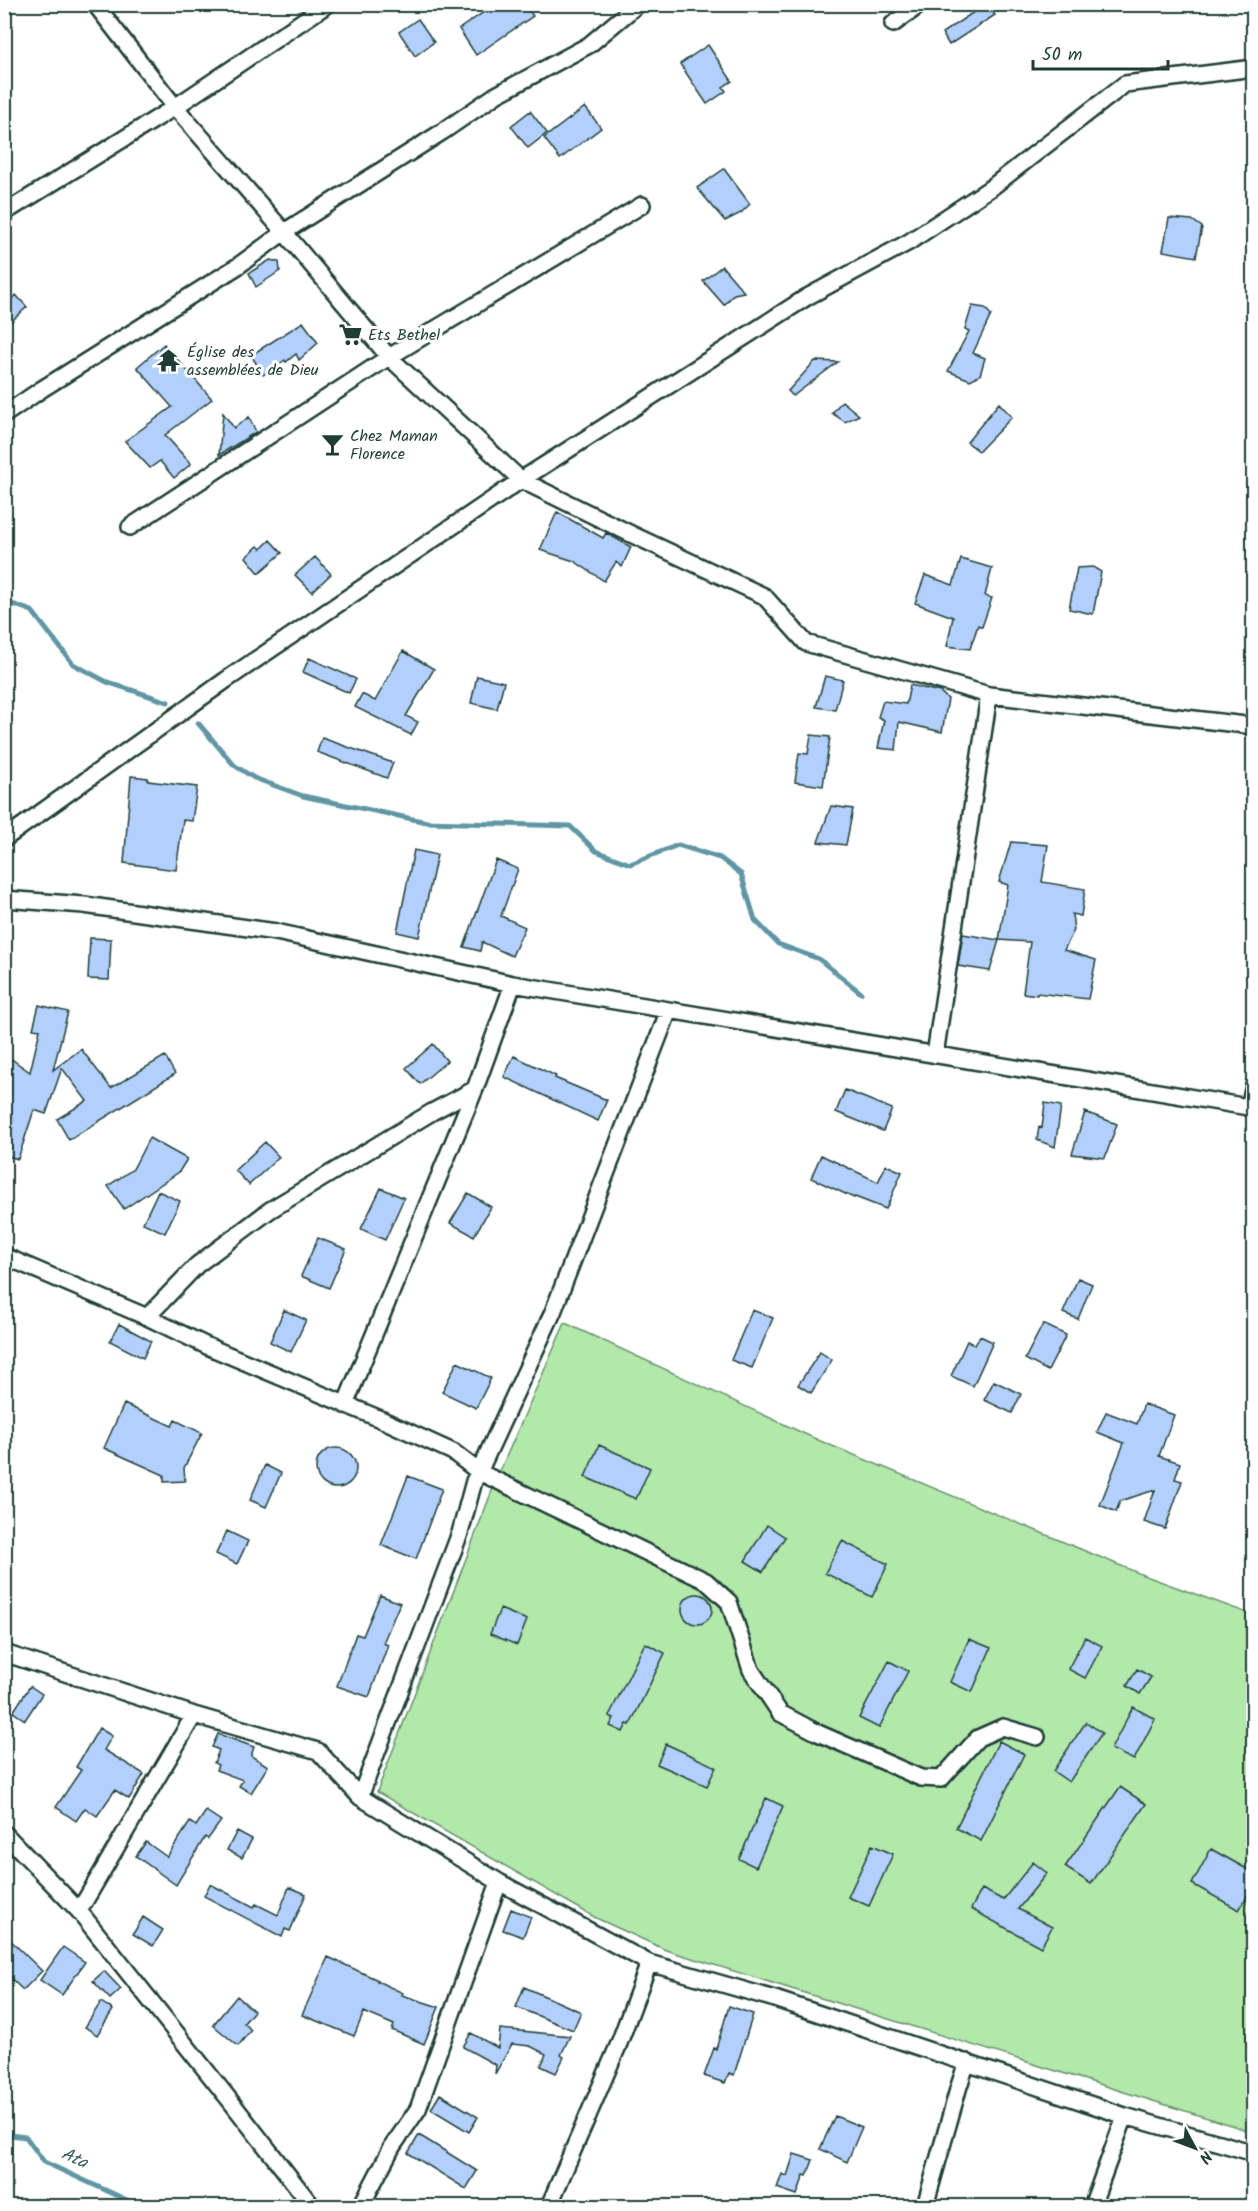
<svg xmlns="http://www.w3.org/2000/svg" width="1258" height="2211" font-family="Kalam,sans-serif">
<rect width="100%" height="100%" fill="#fff"/>
<filter id="ink" filterUnits="userSpaceOnUse"><feTurbulence type="fractalNoise" baseFrequency=".0167" numOctaves="2"/><feDisplacementMap in="SourceGraphic" scale="12" xChannelSelector="R" yChannelSelector="G"/><feConvolveMatrix kernelMatrix="1 2 1 2 8 2 1 2 1" color-interpolation-filters="sRGB"/></filter>
<g filter="url(#ink)">
<!-- green -->
<path fill="#b2e8aa" stroke="#68926f" stroke-width="1.5" d="M565,1323L818,1440L1143,1575L1253,1615V2132L666,1950L596,1918L377,1792L496,1480Z"/>
<g fill="none" stroke-linecap="round" stroke-linejoin="round">
<!-- stream -->
<path stroke="#6196a4" stroke-width="5" d="M4,601L32,611L73,664L107,682L168,702
M198,723L234,765L254,778L303,796L427,822L570,826L596,851L630,864L678,845L720,858L741,874L755,920L778,944L819,959L861,993
M4,2132L9,2135L26,2137L44,2162L140,2206"/>
</g>
<!-- building -->
<path fill="#b3cffc" stroke="#1f3d34" stroke-width="1.5" d="M496,4H524L533,16L476,55L459,29Z
M986,4L995,15L949,45L942,33Z
M418,19L434,42L415,56L399,32Z
M708,45L732,81L723,87L726,91L707,104L680,64Z
M585,107L601,128L560,159L544,138Z
M530,111L547,133L528,148L511,126Z
M724,169L750,204L741,213L725,221L697,188Z
M1169,218L1192,220L1202,227L1196,257L1163,251Z
M270,260L279,262L280,271L256,287L249,273Z
M722,266L744,292L734,294L724,305L703,281Z
M16,295L27,307L4,328V306Z
M972,306L985,308L991,315L973,353L985,358L980,375L970,380L948,371L969,331L965,329Z
M303,322L318,343L299,360L296,354L286,362L285,360L263,375L251,355Z
M164,344L212,399L165,435L191,464L174,478L160,461L150,468L125,441L172,407L137,367Z
M815,361L838,362L793,396L788,391Z
M842,401L859,415L845,422L832,413Z
M999,403L1012,417L979,451L967,442Z
M223,413L234,428L249,417L256,432L219,455Z
M557,512L603,538L606,533L631,547L622,567L616,562L604,581L574,561L540,550Z
M270,540L282,553L259,573L246,557L258,546L261,549Z
M315,557L331,574L312,592L295,575Z
M961,559L992,568L985,596L992,598L982,627L978,625L970,649L947,646L953,617L915,603L925,575L953,585Z
M1093,567L1101,572L1093,614L1069,609L1077,568Z
M403,651L434,669L406,716L418,722L411,735L355,707L362,694L375,701Z
M309,658L356,679L349,693L303,672Z
M477,676L504,682L497,709L471,703Z
M825,676L843,680L835,710L816,707Z
M910,685L940,692L948,699L942,732L899,722L896,750L878,748L884,720L878,717L883,701L906,704Z
M811,735L830,737L823,786L795,782L799,753L808,754Z
M322,738L393,763L387,778L317,752Z
M131,776L148,778V781L197,787L192,821L183,820L176,870L124,863Z
M831,806L853,809L846,845L818,842Z
M1011,842L1048,845L1042,882L1085,889L1081,916L1072,914L1074,930L1064,950L1096,960L1088,999L1037,993V995L1023,993L1030,942L999,940L1008,885L999,882Z
M414,850L437,855L419,937L397,932Z
M496,860L518,869L501,916L525,927L512,956L482,942L480,951L464,947Z
M963,934L999,940L990,971L958,966Z
M90,938L111,939L109,980L88,979Z
M39,1005L68,1012L53,1070L81,1049L111,1088L165,1056L175,1074L69,1140L57,1119L87,1101L62,1068L46,1114L34,1110L18,1159L4,1155V1067L10,1058L30,1072L40,1030L33,1029Z
M433,1044L447,1061L420,1084L406,1068Z
M514,1056L556,1076L555,1078L607,1100L598,1121L504,1077Z
M845,1090L892,1109L883,1131L836,1112Z
M1045,1103L1061,1106L1055,1147L1037,1140L1039,1127L1042,1128Z
M1085,1112L1117,1124L1105,1158L1072,1154Z
M149,1138L187,1159L179,1172L124,1209L108,1186L133,1169Z
M265,1142L279,1157L249,1185L235,1170Z
M821,1155L878,1182L886,1165L902,1172L886,1209L855,1197L854,1198L811,1178Z
M381,1188L404,1198L385,1240L361,1229Z
M158,1191L180,1201L165,1233L143,1223Z
M468,1193L491,1207L474,1236L450,1223Z
M318,1238L346,1249L329,1288L301,1276Z
M1078,1278L1092,1284L1078,1319L1063,1313Z
M284,1310L306,1320L291,1352L270,1342Z
M752,1310L773,1318L752,1368L731,1360Z
M119,1324L151,1341L143,1358L110,1341Z
M1043,1324L1066,1335L1048,1371L1025,1359Z
M980,1336L993,1342L973,1386L951,1376L967,1341L975,1345Z
M820,1352L832,1360L811,1393L798,1385Z
M457,1362L491,1378L476,1408L442,1392Z
M994,1381L1021,1394L1012,1413L984,1400Z
M124,1404L172,1426L175,1420L202,1433L184,1468L185,1481L164,1482V1475L104,1448Z
M1144,1404L1174,1415L1159,1456L1180,1463L1175,1479L1182,1481L1165,1529L1144,1522L1155,1490L1120,1501L1116,1512L1100,1505L1124,1443L1097,1432L1106,1412L1137,1424Z
M599,1445L650,1468L636,1499L585,1477Z
M316 1468a20 20 0 1 1 40 0a20 20 0 1 1-40 0Z
M265,1465L281,1473L266,1507L250,1500Z
M408,1476L442,1489L416,1559L381,1545Z
M767,1525L785,1537L763,1572L745,1561Z
M227,1531L248,1541L237,1564L216,1554Z
M842,1541L888,1564L872,1597L825,1573Z
M682 1609a15 15 0 1 1 30 0a15 15 0 1 1-30 0Z
M380,1595L400,1603L383,1643L388,1645L369,1697L337,1686L356,1634L363,1636Z
M500,1609L527,1620L517,1645L490,1634Z
M1085,1637L1102,1646L1085,1678L1068,1669Z
M969,1639L991,1648L972,1692L950,1682Z
M645,1643L665,1653L630,1725L627,1724L623,1732L610,1726L614,1718L609,1716Z
M889,1661L908,1671L879,1728L859,1718Z
M1137,1669L1151,1677L1140,1694L1127,1686Z
M30,1686L42,1694L25,1720L13,1712Z
M1133,1707L1155,1719L1134,1760L1111,1749Z
M1086,1722L1102,1733L1069,1782L1053,1771Z
M99,1728L112,1736L104,1750L144,1774L129,1799L115,1790L97,1816L85,1808L76,1821L56,1807L81,1770L76,1767Z
M218,1734L254,1747L251,1756L268,1766L251,1793L239,1786L243,1780L216,1770L218,1765L214,1763L219,1750L212,1747Z
M999,1741L1024,1754L981,1841L956,1828Z
M666,1744L716,1767L707,1786L657,1764Z
M1120,1787L1146,1804L1091,1884L1065,1867Z
M766,1798L783,1806L756,1867L739,1859Z
M206,1811L221,1821L208,1839L205,1837L176,1885L136,1856L146,1842L167,1857L190,1822L196,1826Z
M237,1831L252,1839L242,1858L227,1850Z
M872,1845L893,1854L869,1906L848,1897Z
M1211,1849L1254,1873V1885L1239,1910L1192,1884Z
M1033,1862L1047,1873L1018,1909L1052,1927L1041,1947L971,1909L982,1889L1003,1900Z
M210,1884L254,1907L256,1904L278,1915L289,1887L306,1894L290,1931L285,1929L282,1937L204,1896Z
M511,1909L531,1917L523,1937L503,1930Z
M143,1917L163,1930L153,1946L133,1934Z
M4,1934L42,1971L23,1990L4,1972Z
M63,1947L85,1962L62,1995L40,1980Z
M328,1957L378,1980L377,1981L403,1993L402,1995L439,2007L424,2044L392,2030L394,2025L364,2012L354,2036L302,2015Z
M104,1971L121,1989L110,1999L93,1981Z
M524,1987L581,2012L573,2030L516,2007Z
M237,1996L254,2011L244,2023L251,2030L238,2046L213,2025Z
M101,2002L113,2010L97,2035L85,2027Z
M729,2006L753,2014L734,2075L729,2073L725,2083L704,2076L714,2048L716,2049Z
M500,2029L570,2036L561,2055L564,2057L556,2073L541,2066L546,2054L530,2046L512,2044L495,2074L496,2065L463,2047L471,2033L498,2048Z
M440,2094L478,2117L469,2132L431,2109Z
M835,2116L862,2127L847,2162L820,2149Z
M419,2135L477,2171L466,2189L408,2153Z
M794,2154L813,2160L807,2176L804,2175L797,2195L777,2188L782,2174L787,2176Z"/>
<g fill="none" stroke-linecap="round" stroke-linejoin="round">
<defs>
<path id="street" d="M95,4L175,107L284,232L389,357L521,480L633,535L764,596L806,643L989,695L1254,726
M893,24L921,4
M4,213L175,107L328,4
M4,415L42,389L238,266L284,232L442,132L496,95L589,45L638,4
M130,527L389,357L642,205
M4,839L226,680L521,480L807,297L909,242L992,187L1125,84L1254,68
M4,899L84,905L276,932L513,984L1254,1108
M669,1010L553,1312L479,1472L706,1581L729,1602L751,1670L780,1713L818,1733L921,1778L941,1779L978,1738L1003,1727L1037,1737
M935,1055L989,695
M1249,1108L1254,1085
M4,1256L147,1317L207,1346L385,1421L453,1452L479,1472L474,1481L460,1533L360,1797
M147,1317L197,1265L270,1210L432,1112L475,1089
M345,1405L475,1089L513,984
M4,1653L194,1715L318,1751L360,1797L499,1882L649,1963L775,1999L1125,2116L1254,2153
M4,1833L79,1911L232,2103L312,2206
M79,1911L194,1715
M361,2206L392,2147L418,2109L499,1882
M549,2206L618,2046L649,1963
M925,2206L959,2086L967,2062
M1092,2206L1125,2116"/>
</defs>
<!-- street casing -->
<use href="#street" stroke="#1f3d34" stroke-width="20"/>
<!-- street -->
<use href="#street" stroke="#fff" stroke-width="15"/>
</g>
</g>
<!-- icons -->
<defs>
<symbol id="supermarket-bare" viewBox="-9 -9 18 18"><path d="M-6-5.5h2.5l.6 2H6L4.5 2H-2.5L-4.4-4H-6ZM-1.5 3.2a1.3 1.3 0 1 0 .1 0ZM3 3.2a1.3 1.3 0 1 0 .1 0Z" fill="#1f3d34" stroke="#fff" stroke-width="2.5" paint-order="stroke"/></symbol>
<symbol id="temple-bare" viewBox="-9 -9 18 18"><path d="M0-6L5-2H3V0L6.5 2.5H4V6H1.5V3h-3V6H-4V2.5H-6.5L-3 0V-2H-5Z" fill="#1f3d34" stroke="#fff" stroke-width="2.5" paint-order="stroke"/></symbol>
<symbol id="bar-bare" viewBox="-9 -9 18 18"><path d="M-6-5H6L.8 .8V4.5H3.5V6h-7V4.5H-.8V.8Z" fill="#1f3d34" stroke="#fff" stroke-width="2.5" paint-order="stroke"/></symbol>
</defs>
<g fill-rule="evenodd">
<use href="#supermarket-bare" x="334" y="318" width="33" height="33"/>
<use href="#temple-bare" x="152" y="344" width="33" height="33"/>
<use href="#bar-bare" x="316" y="428" width="33" height="33"/>
</g>
<g text-anchor="middle" dominant-baseline="central" stroke-width="6" stroke-linejoin="round" paint-order="stroke">
<!-- poi labels -->
<g font-size="16" fill="#1f3d34" stroke="#fff" text-anchor="start">
<text x="368" y="335">Ets Bethel</text>
<text x="187" y="352">Église des<tspan x="187" dy="18">assemblées de Dieu</tspan></text>
<text x="350" y="436">Chez Maman<tspan x="350" dy="18">Florence</tspan></text>
</g>
<!-- water labels -->
<g font-size="18" font-style="italic" fill="#3a6263" stroke="#fff">
<text transform="translate(74 2159) rotate(25)">Ata</text>
</g>
</g>
<!-- margin -->
<rect width="1258" height="2211" fill="none" stroke="#fff" stroke-width="24"/>
<rect x="12" y="12" width="1234" height="2187" fill="none" stroke="#1f3d34" stroke-width="2" filter="url(#ink)"/>
<!-- north arrow -->
<g transform="translate(1195 2148) rotate(131)" stroke="#ffffff" stroke-width="4.5" paint-order="stroke">
<path d="M0-4.5L10 22L0 15L-10 22Z" fill="#1f3d34"/>
<text y="-9" font-size="16" font-weight="bold" text-anchor="middle" fill="#1f3d34">N</text>
</g>
<!-- scale -->
<path d="M1033 60v9h135v-9" fill="none" stroke="#1f3d34" stroke-width="3"/>
<text x="1042" y="60" font-size="18" fill="#1f3d34" stroke="#ffffff" stroke-width="4.5" paint-order="stroke">50 m</text>
</svg>
